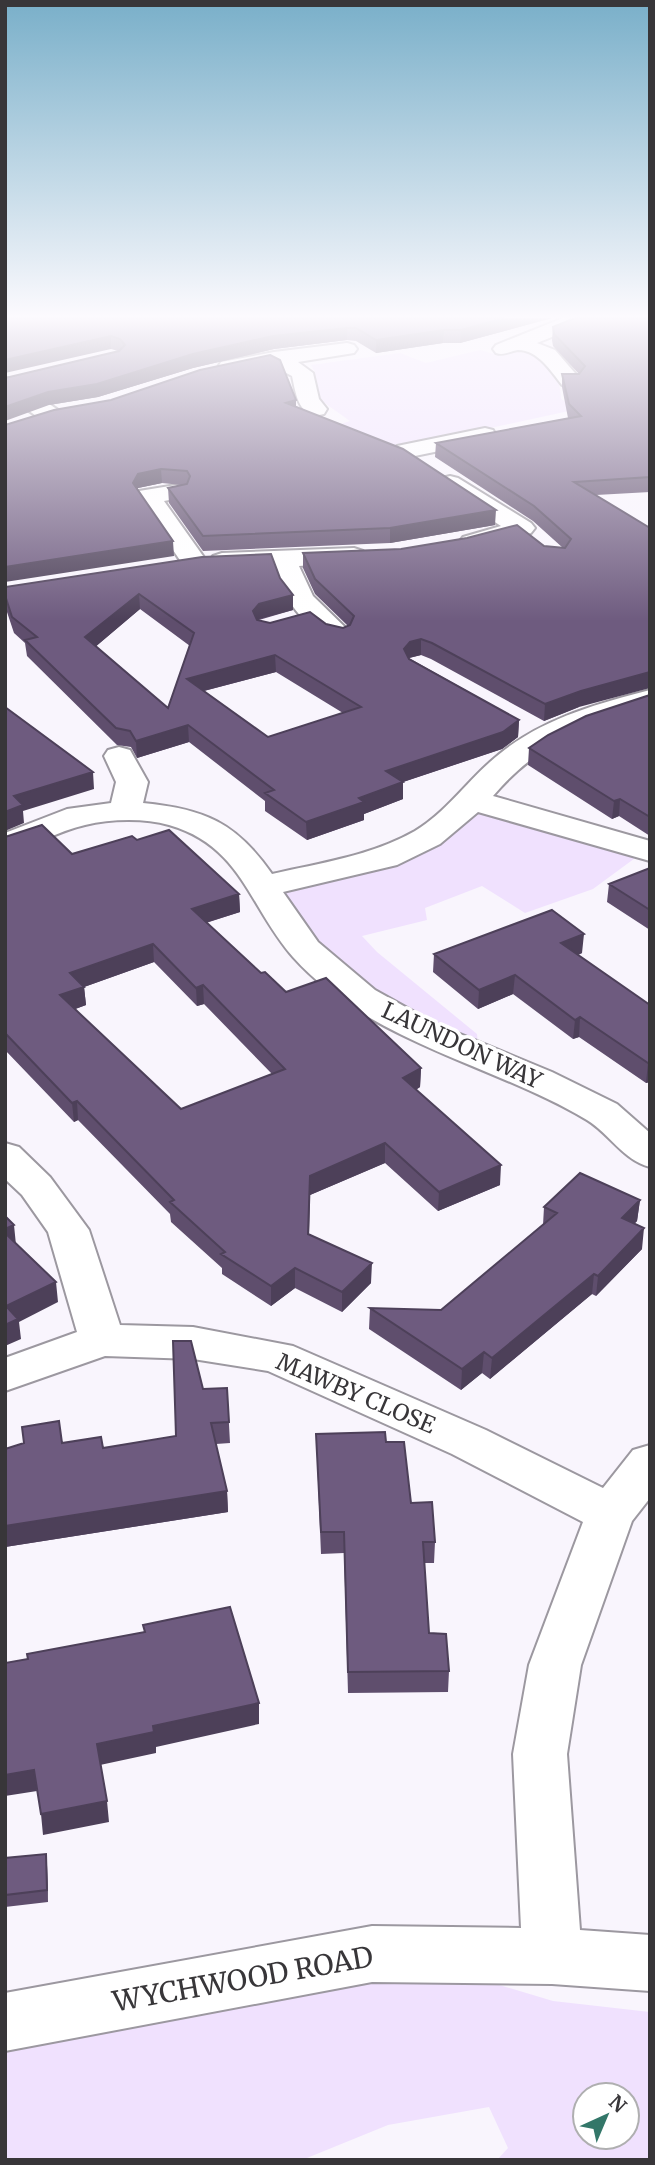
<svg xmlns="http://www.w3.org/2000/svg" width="655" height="2165" font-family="Merriweather,serif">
<rect width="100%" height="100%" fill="#f9f5fd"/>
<!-- green -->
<path fill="#f0e1fe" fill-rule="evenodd" d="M519,349C546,358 560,369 561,399L578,409L407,446L271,463L283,443L350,421L319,399L311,384L315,372L311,365L400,353L426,363L480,350L501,356Z
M473,800L646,850L593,889L525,913L482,886L425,908L427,920L362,936L377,952L477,1034L479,1055L362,998L264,886L385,858Z
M396,1954L553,2001L650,2012V2160H497L508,2148L489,2107L388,2125L302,2160H5V2022ZM585,2095H627V2137H585Z"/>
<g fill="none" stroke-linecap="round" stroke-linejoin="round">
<defs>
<path id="minor" d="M563,318H592L589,322L537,343L555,350L581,380L578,385H562C551,371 538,350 518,350C509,351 505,356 496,353L493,349L496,345Z
M347,343L354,345L357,349L354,353L298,362L313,373L319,399L327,409L324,414C299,420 296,395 292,376L271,365L229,373L221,372L218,367L221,362L274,352Z
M5,378L13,379L58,410L61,415L58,420H42L5,394Z
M485,428L493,430L496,435L493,440L405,458L397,456L393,451L397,446Z
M450,476L458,478L531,523L535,528L531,533C511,539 483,552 463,547L459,542L463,537L501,526L442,488L438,483L442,478Z
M176,485L185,487L188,492L185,497L164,501L208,563L204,569L195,571L186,569L136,496L139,491Z
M354,548L363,551L367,556L363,561L299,566L313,596L352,634L348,640C316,648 280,594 273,567L222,569L213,566L209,561L213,556L222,553Z
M650,690V708C584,727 539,742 493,796L650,841V861L478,812L440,844L397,865L283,892L318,942L375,990L436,1024L552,1072L617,1104L650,1133V1167C623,1160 610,1134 587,1120C491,1063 370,1043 293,957C249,907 242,846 169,825C144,818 111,819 85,825C58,831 32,847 5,854V833L67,809L111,803L116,782L104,756L108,750L119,747L130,750L148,782L143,803C204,809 236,822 272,874C320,863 371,856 415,831C445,813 465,784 490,762C535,721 592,705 650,690Z
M5,1143L19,1147L50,1177L89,1230L120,1325L193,1327L293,1346L486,1430L603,1488L633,1450L650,1445V1498L632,1521L581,1665L567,1754L580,1930L650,1935V1991L552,1984L372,1982L5,2051V1993L372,1926L521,1928L513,1754L529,1665L583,1522L452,1454L268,1371L193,1359L105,1356L5,1391V1358L77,1332L48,1232L22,1195L5,1179Z"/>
</defs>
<!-- minor casing -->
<use href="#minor" stroke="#9c98a0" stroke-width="4"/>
<!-- minor -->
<use href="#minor" fill="#fff" fill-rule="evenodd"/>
</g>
<!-- wall -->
<path fill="#5f4e6d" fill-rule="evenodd" d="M5,318H552L460,343H443L376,353L356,341L347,340L274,349L193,368L98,397L49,405L118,351Z
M650,318V492L596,495L579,707L544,721L431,659L421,655L409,658L519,720L518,737L502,749L403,782V799L364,814V820L307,840L265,811V801L189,742L137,758L131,747L117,745L27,656L25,643L14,633L5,606V587L202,557L293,610L259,620L270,623L326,624L343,628L348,626L315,594L303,568V553L544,546L563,548L533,521L435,457L436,443L568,418L562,387V374H579L553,346L552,340L553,327ZM140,609L190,646L168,708L96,646ZM276,672L343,713L268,737L204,691Z
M296,406L495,525L390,543L203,551L169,503L168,488L181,485L162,483L138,488V490L174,556L5,425Z
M650,695V836L619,816L612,819L528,765L529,748Z
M5,837L72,854L137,840L239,894L240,912L206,923L261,973L286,992L421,1068L420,1087L416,1090L500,1185L438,1211L385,1163L310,1195L309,1234L371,1283L342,1312L295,1288L271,1306L222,1274V1268L171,1222L170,1214L78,1120L74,1122L5,1050ZM154,962L197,1006L204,1004L272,1074L181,1109L75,1009L86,1005L84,987Z
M650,868V930L607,902L609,884Z
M582,953L578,955L650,1005V1082L646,1083L579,1037L573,1039L513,994L478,1009L433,972L434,954Z
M640,1200L637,1221L634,1224L642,1249L596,1296L592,1294L490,1379L482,1373L461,1390L369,1329L370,1308L441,1310L543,1225L544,1207Z
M227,1388L230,1443L216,1444L227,1491L228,1512L5,1547V1449L62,1443L103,1448L176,1436L203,1389Z
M316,1434L386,1442L411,1503L435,1542L434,1563H424L429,1633L449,1671L448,1692L348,1693L344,1553L321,1554Z
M46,1854L47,1865L48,1902L5,1907V1858Z"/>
<!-- shaded-wall -->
<path fill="#4d4059" d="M505,318H552L460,343L461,330Z
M347,328V340L274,349L193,368L98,397L49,405L5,421V407L48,392L193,354L273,336Z
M444,330L443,343L376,353V340Z
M111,336V349L5,373V360Z
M296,400V414L286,403Z
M161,469L162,483L138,488L134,497L133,483L138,474Z
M496,510L495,525L390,543V528Z
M173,541L174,556L5,582V567Z
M139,594L140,609L87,654L85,637Z
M293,595V610L259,619L254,627L253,611L259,604Z
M421,639V655L409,658L404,649L410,642Z
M275,655L276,672L188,695L187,679Z
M650,672V688L579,707L544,721L545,704L581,691Z
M519,720L518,737L502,749L403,782V799L364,814V820L307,840L306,822L359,798L386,771Z
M188,725L189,742L137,758L136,741Z
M93,772L94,789L23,811L24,823L5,831V812L14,796Z
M620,799L619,816L612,819L614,801Z
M239,894L240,912L192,927V909Z
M584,934L582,953L560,962L561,943Z
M153,944L154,962L84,987L86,1005L62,1014L60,995L70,973Z
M515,975L513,994L478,1009L479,990Z
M203,985L204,1004L197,1006L196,988Z
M580,1017L579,1037L573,1039L575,1020Z
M648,1063H650V1076L649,1082L646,1083Z
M421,1068L420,1087L402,1097L403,1078Z
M77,1101L78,1120L74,1122L72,1103Z
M385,1143V1163L310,1195L309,1254L310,1176Z
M501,1165L500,1185L438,1211L439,1192Z
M640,1200L637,1221L620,1238L622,1218Z
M14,1225L16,1245L5,1250V1229Z
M644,1228L642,1249L596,1296L598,1276Z
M372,1263L371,1283L342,1312V1292Z
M295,1268V1288L271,1306V1286Z
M594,1274L592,1294L490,1379L492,1358Z
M56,1282L58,1302L19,1322L21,1339L5,1346L6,1306Z
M484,1352L482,1373L461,1390L462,1369Z
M227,1491L228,1512L5,1547V1526Z
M259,1703V1724L156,1747V1753L100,1765L97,1744L153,1726Z
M34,1770L37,1791L5,1796V1775Z
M107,1801L109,1822L43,1835L41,1814Z
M46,1854L47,1865L48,1902L47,1890Z"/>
<!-- building -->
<path fill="#6e5b7f" stroke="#4d4059" stroke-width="2" fill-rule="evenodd" d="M5,318H505L461,330H444L376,340L356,328H347L273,336L193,354L97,384L48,392L5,407V378L119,351L125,345L120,339L111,336L5,360Z
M575,318H650V477L574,482L650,528V672L581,691L545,704L432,643L421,639L410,642L404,649L409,659L519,720L503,732L386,771L403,782L359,798L364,802L306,822L265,793L274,790L188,725L136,741L130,731L116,728L25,640L37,637L12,617L5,595V587L202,557L271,554L280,578L293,595L259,604L253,611L257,620L270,623L310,612L326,624L343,628L350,625L354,616L315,579L303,553L401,549L467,538L517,525L544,546L565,548L571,539L534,506L436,443L581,416L569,404L562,374H579L585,366L554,334L553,327ZM139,594L194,633L168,708L85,637ZM275,655L361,707L268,737L187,679Z
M270,355L280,360L296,400L286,403L403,449L496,510L390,528L203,536L168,488L187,484L190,476L187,471L161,469L138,474L133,483L173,541L5,567V425L54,410L111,400L200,370Z
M650,695V817L620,799L614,801L529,748L548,735L586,716Z
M5,707L93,772L14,796L23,805L5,812Z
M42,825L72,854L132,836L137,840L169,830L239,894L192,909L261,973L265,972L286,992L326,978L421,1068L403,1078L501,1165L439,1192L385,1143L310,1176L308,1234L372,1263L342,1292L295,1268L271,1286L221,1254L225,1252L170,1202L174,1200L77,1101L72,1103L5,1033V837ZM153,944L196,988L203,985L285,1069L181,1109L60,995L84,987L70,973Z
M650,868V910L609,884Z
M552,910L584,934L561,943L650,1005V1063H648L580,1017L575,1020L515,975L479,990L434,954Z
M580,1173L640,1200L622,1218L644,1228L598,1276L594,1274L492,1358L484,1352L462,1369L370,1308L441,1310L557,1213L544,1207Z
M5,1216L14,1225L5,1229Z
M5,1233L56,1282L6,1306L18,1319L5,1325Z
M173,1341H191L203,1389L227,1388L229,1422L211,1423L227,1491L5,1526V1449L24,1443L22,1427L59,1421L62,1443L101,1437L103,1448L176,1436Z
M385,1432L386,1442H404L411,1503L432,1502L435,1542H423L429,1633L446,1634L449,1671L348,1672L344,1532H321L316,1434Z
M230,1607L259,1703L153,1726L154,1732L97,1744L107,1801L41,1814L34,1770L5,1775V1663L28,1659L27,1654L145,1632L143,1625Z
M46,1854L47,1890L5,1895V1858Z"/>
<!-- sky -->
<linearGradient id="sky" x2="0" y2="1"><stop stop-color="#79afc9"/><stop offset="0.51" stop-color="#fcfafe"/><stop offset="1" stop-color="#fcfafe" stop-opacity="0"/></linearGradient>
<rect width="655" height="621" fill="url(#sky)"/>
<g text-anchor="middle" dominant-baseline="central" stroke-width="7" stroke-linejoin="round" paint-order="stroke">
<!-- street labels -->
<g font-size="23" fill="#383639" stroke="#fff">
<text transform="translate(462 1045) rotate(25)">LAUNDON WAY</text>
<text transform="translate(356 1393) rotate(23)">MAWBY CLOSE</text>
</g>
<!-- near-street labels -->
<g font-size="28" fill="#383639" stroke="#fff">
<text transform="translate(243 1979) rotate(-10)">WYCHWOOD ROAD</text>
</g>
</g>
<!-- border -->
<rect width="655" height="2165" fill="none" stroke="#383639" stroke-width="14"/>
<!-- north arrow -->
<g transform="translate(606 2116) rotate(44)"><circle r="33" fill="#ffffff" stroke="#afafb0" stroke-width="2"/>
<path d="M0-5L12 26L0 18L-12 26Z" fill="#337769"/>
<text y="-10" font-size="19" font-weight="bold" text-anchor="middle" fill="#383639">N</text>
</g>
</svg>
